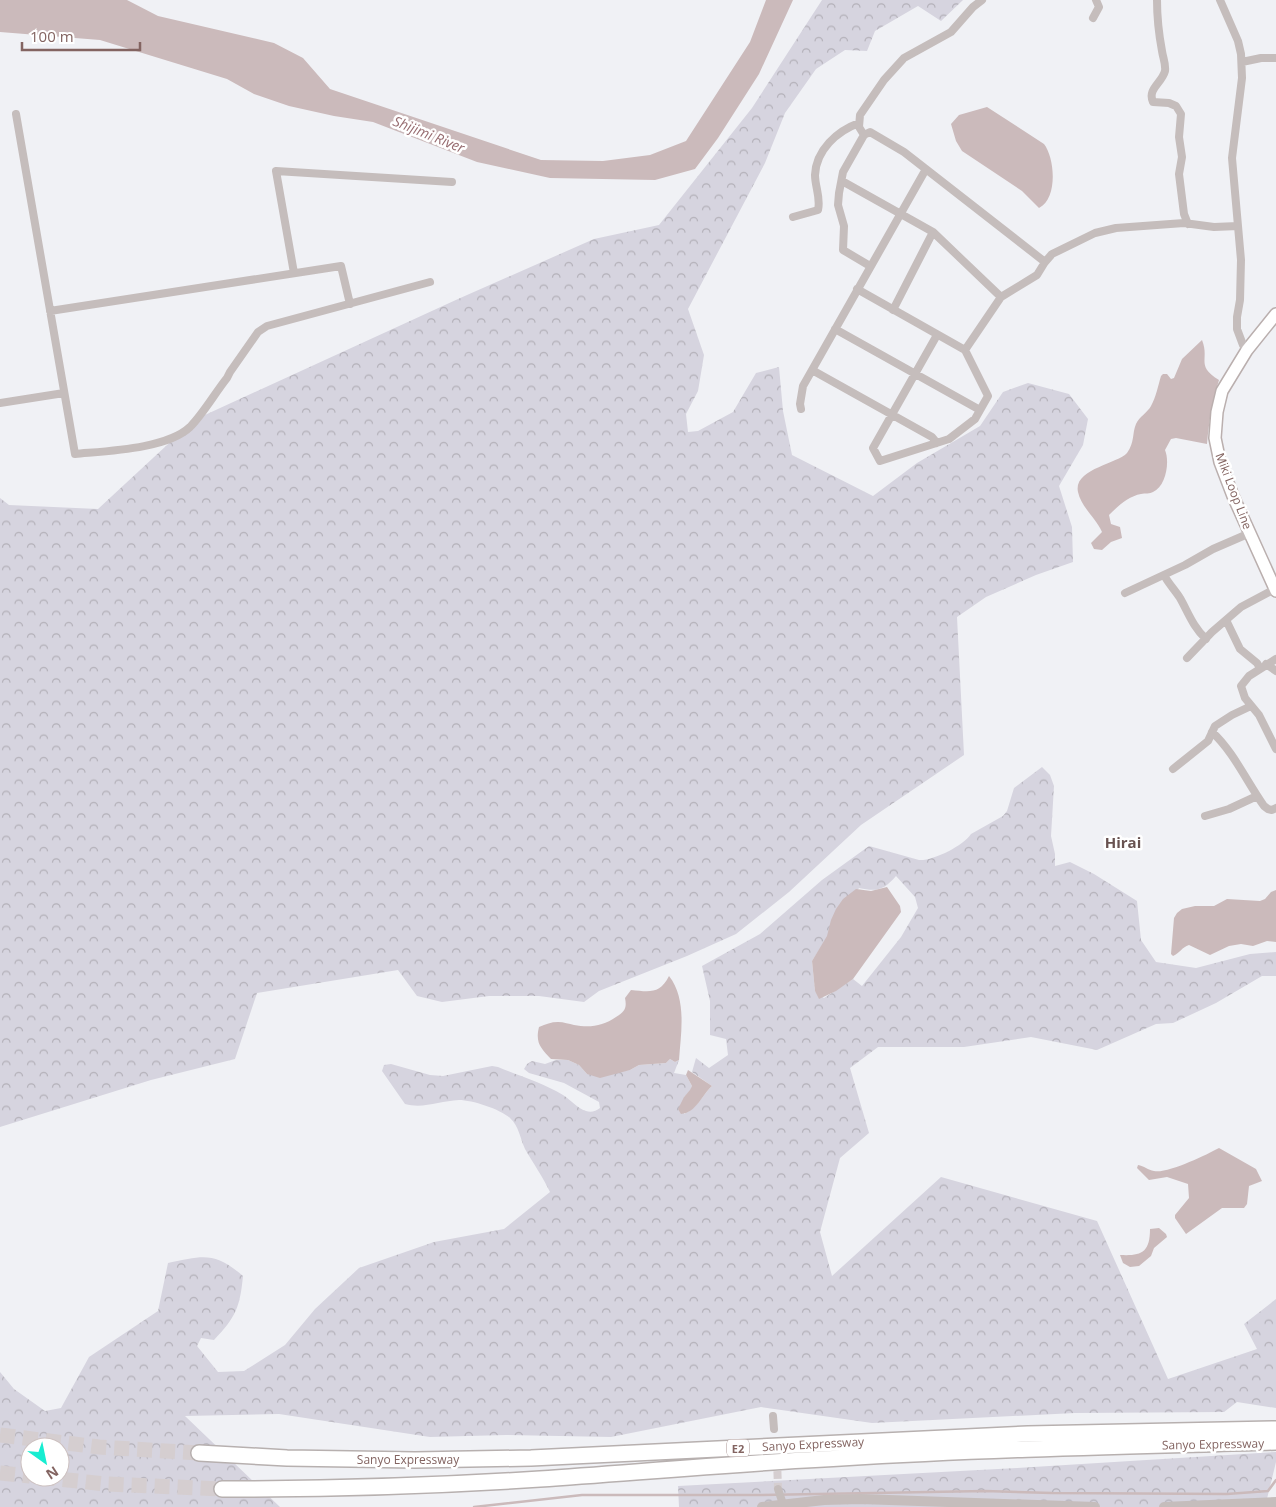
<svg xmlns="http://www.w3.org/2000/svg" width="1276" height="1507" font-family="'Open Sans',sans-serif">
<defs>
<pattern id="forest-crowns" width="20" height="18" patternUnits="userSpaceOnUse" patternTransform="scale(1.25)"><rect width="20" height="18" fill="#d6d4df"/><path d="M2 6a3 3 0 1 1 6 0M12 15a3 3 0 1 1 6 0" fill="none" stroke="#b3b0b8"/></pattern>
</defs>
<rect width="100%" height="100%" fill="#f0f1f5"/>
<!-- forest -->
<path fill="url(#forest-crowns)" fill-rule="evenodd" d="M822,0H963L941,21L918,6L875,31L867,51L845,50L816,69L785,113L765,163L688,309L704,355L698,391L686,414L688,432L698,431L733,412L756,373L779,367L783,411L792,455L873,496L917,463L980,426L1003,392L1028,383L1069,394L1088,419L1083,445L1059,486L1072,527L1073,562L1036,575L986,597L957,617L964,755L861,825L789,892L736,934L687,956L599,991L584,1002L539,996H489L442,1002L417,996L398,970L257,993L235,1059L151,1080L0,1127V498L9,505L98,509L194,420L458,299L594,239L659,225L752,108Z
M1042,767L1050,775L1054,786L1051,836L1055,854V866L1070,862L1094,874L1137,901L1141,940L1156,962L1196,968L1250,954L1276,952V976H1262L1216,1003L1173,1023L1156,1024L1097,1050L1031,1037L964,1047H878L850,1068L869,1133L840,1158L820,1232L832,1276L941,1177L1097,1221L1168,1379L1257,1349L1244,1324L1276,1299V1408L1237,1402L1224,1412L1075,1413L872,1423L761,1407L611,1437L506,1435L430,1437L279,1414L185,1416L280,1507H0V1372L14,1389L45,1411L61,1408L89,1357L158,1311L168,1263C203,1256 214,1251 243,1276C240,1307 236,1317 214,1340L201,1338L197,1346L218,1372L244,1371L285,1345L315,1309L359,1268L434,1242L504,1229L550,1192C543,1177 533,1163 525,1149C520,1138 519,1126 510,1118C500,1109 472,1100 459,1100C440,1101 423,1109 405,1104L382,1071L384,1065L391,1064L430,1075L443,1076L492,1066L498,1067C519,1076 543,1083 563,1095C571,1100 577,1108 586,1111C591,1113 596,1111 600,1108L599,1102L564,1083L529,1073L524,1069L527,1064L532,1061L545,1064L556,1060H568L579,1065L587,1074L630,1070L639,1065L666,1063L670,1059L675,1062L679,1060L674,1073L686,1075L692,1086L691,1090L684,1097V1114C697,1108 702,1096 712,1086L692,1072L696,1058L709,1068L728,1055L726,1039L710,1035V1001L702,966L760,934L822,880L869,846L919,860C933,861 963,846 971,834L1003,816L1007,811L1014,788ZM896,876L915,897L918,908L901,937L862,986L853,979L824,998L815,991L812,961L859,888C877,892 884,890 896,876ZM30,1447H60V1477H30Z
M1276,1452V1462L1265,1507H679L678,1486L1017,1468Z"/>
<!-- water -->
<path fill="#cbbabb" d="M0,0H127L158,16L274,43L303,58L330,89L541,160L603,161L650,155L686,141L750,42L766,0H793L759,74L718,138L695,169L655,180L550,178L477,162L373,122L334,116L289,106L254,94L227,79L100,40L0,32Z
M987,107L1044,144C1055,158 1058,199 1039,208L1022,191L962,151L956,141L951,124L959,115Z
M1202,340C1210,360 1195,365 1219,380C1212,402 1209,422 1207,444L1176,438L1171,439L1165,450C1170,462 1166,486 1153,492C1150,494 1145,493 1141,494C1129,496 1118,506 1109,515L1111,524L1120,527L1122,538L1111,542L1102,550L1094,549L1091,543L1102,532C1096,518 1081,507 1078,492C1073,469 1117,464 1127,453C1135,442 1132,433 1136,424C1139,417 1148,412 1151,406C1156,397 1158,386 1161,376L1163,374H1167L1171,379L1174,378L1182,359Z
M887,887L900,906L901,912L853,979L836,991L819,999L815,991L812,961L827,936L831,920L836,909L843,899L856,889L871,891Z
M1276,890V942L1267,941L1253,946L1241,944L1229,946L1210,955L1189,945C1182,947 1180,953 1173,956L1171,954L1174,918L1177,913L1182,909L1195,906H1214L1227,899L1260,901L1265,899L1271,892Z
M669,976C687,999 681,1032 679,1060L675,1062L670,1059L666,1063L639,1065L630,1070L600,1078L587,1074L579,1065L568,1060L551,1059C541,1048 535,1043 539,1027C546,1024 551,1022 558,1022C564,1022 569,1024 574,1025C590,1028 603,1026 616,1017C625,1011 627,1008 625,998L631,990C650,992 660,994 669,976Z
M688,1070L712,1086C702,1095 696,1113 681,1114L678,1109L684,1097L690,1090L692,1086L686,1075Z
M1219,1148L1256,1169L1262,1181L1249,1186L1247,1204L1244,1208H1222L1186,1234L1175,1218V1215L1189,1198L1188,1184L1167,1177L1149,1180L1137,1168L1138,1165C1144,1166 1148,1170 1154,1171C1167,1174 1206,1155 1219,1148Z
M1159,1228L1166,1234L1167,1237L1154,1248L1151,1256L1139,1266L1130,1267L1123,1263L1120,1255C1141,1256 1150,1253 1150,1229Z"/>
<g fill="none" stroke-linecap="round" stroke-linejoin="round">
<!-- stream -->
<path stroke="#cbbabb" stroke-width="2.5" d="M474,1507L582,1495H757L985,1491L1052,1493L1227,1494L1268,1491L1276,1480"/>
<!-- minor-tunnel -->
<path stroke="#d5ced0" stroke-width="8" stroke-dasharray="8 4" stroke-linecap="butt" d="M777,1459L778,1489"/>
<!-- motorway-tunnel -->
<path stroke="#d5ced0" stroke-width="15" stroke-dasharray="15 8" stroke-linecap="butt" d="M0,1435L99,1447L199,1453
M0,1473L30,1476
M40,1477L106,1484L222,1489"/>
<defs>
<path id="secondary" d="M1276,314L1247,350L1222,391L1217,412L1215,438L1220,462L1233,496L1276,591"/>
<path id="motorway" d="M199,1453L287,1458L415,1460L531,1458L1028,1434L1276,1429
M222,1489C328,1489 434,1486 540,1479C640,1472 741,1463 841,1458C986,1449 1131,1446 1276,1442"/>
</defs>
<!-- secondary casing -->
<use href="#secondary" stroke="#baafae" stroke-width="14"/>
<!-- motorway casing -->
<use href="#motorway" stroke="#b7b0af" stroke-width="18"/>
<!-- minor -->
<path stroke="#c5bdbc" stroke-width="8" d="M1157,0C1157,17 1159,35 1162,51C1163,58 1166,64 1165,71C1162,83 1147,89 1153,102L1169,103L1176,106L1181,114L1179,137L1182,157L1179,174L1184,214L1188,224
M1220,0L1238,41L1241,54L1242,78L1232,158L1241,260L1240,300L1237,317V329L1243,345L1247,350
M1093,18L1099,7L1096,0
M1242,62L1261,58H1276
M16,114L75,454C106,451 167,449 190,427C203,414 215,393 227,378L230,372L258,332L267,326L430,282
M864,135L859,127L860,115L884,80L904,58L951,32L973,7L982,0
M842,181L933,232L1001,297
M793,217L818,210C821,198 815,187 815,175C816,150 837,131 859,123
M1045,262L1052,254L1095,233L1116,228L1184,223L1214,227L1238,226
M870,266L843,250L844,226L838,205L839,193L843,172L864,135L870,132L904,152L1045,262L1037,275L1001,297L965,350L988,396L975,419L949,439L880,461L873,448L937,335
M294,273L276,171L452,182
M857,289L965,350
M893,310L933,232
M50,311L341,266L350,304
M835,329L980,410
M812,370L932,437L937,443
M0,403L64,393
M801,409L800,404L803,386L926,169
M1164,575C1168,583 1175,590 1180,598C1188,612 1193,627 1206,639
M1125,593L1185,565L1213,549L1250,533
M1226,620L1240,649L1257,663L1260,668
M1187,658L1212,632L1241,607L1275,589
M1276,659L1249,676L1241,686L1245,698L1259,715L1276,749
M1266,664L1276,671
M1212,732C1233,751 1247,782 1264,806L1268,809L1272,810L1276,808
M1173,769L1208,741L1215,726L1232,715L1251,706
M1205,816L1229,809L1257,796
M773,1416L774,1429
M778,1489L784,1507"/>
<!-- tertiary -->
<path stroke="#c5bdbc" stroke-width="10" d="M762,1507L824,1500L860,1499L1095,1507
M1164,1507L1276,1502"/>
<!-- secondary -->
<use href="#secondary" stroke="#fff" stroke-width="11"/>
<!-- motorway -->
<use href="#motorway" stroke="#fff" stroke-width="15"/>
</g>
<g text-anchor="middle" dominant-baseline="central" stroke-width="5" stroke-linejoin="round" paint-order="stroke">
<!-- shield labels -->
<rect fill="#fff" stroke="#a89290" stroke-width="1" x="727" y="1439.5" width="22" height="17" rx="4"/>
<g font-size="11" font-weight="bold" fill="#836461">
<text x="738" y="1448">E2</text>
</g>
<!-- street labels -->
<g font-size="12" fill="#836461" stroke="#fff">
<text transform="translate(1234 491) rotate(69)">Miki Loop Line</text>
<text transform="translate(813 1444) rotate(-3)">Sanyo Expressway</text>
<text transform="translate(1213 1444) rotate(-1)">Sanyo Expressway</text>
<text x="408" y="1459">Sanyo Expressway</text>
</g>
<!-- water labels -->
<g font-size="14" font-style="italic" fill="#966b6f" stroke="#fff">
<text transform="translate(429 134) rotate(22)">Shijimi River</text>
</g>
<!-- quarter labels -->
<g font-size="15" font-weight="bold" fill="#685250" stroke="#fff">
<text x="1123" y="842">Hirai</text>
</g>
</g>
<!-- north arrow -->
<g transform="translate(45 1462) rotate(147)"><circle r="24" fill="#ffffff" stroke="#cdc1c0"/>
<path d="M0-4L9 19L0 12L-9 19Z" fill="#17edd1"/>
<text y="-8" font-size="14" font-weight="bold" text-anchor="middle" fill="#836461">N</text>
</g>
<!-- scale -->
<path d="M22 42v8h118v-8" fill="none" stroke="#836461" stroke-width="2.5"/>
<text x="30" y="42" font-size="15" fill="#836461" stroke="#ffffff" stroke-width="4" paint-order="stroke">100 m</text>
</svg>
